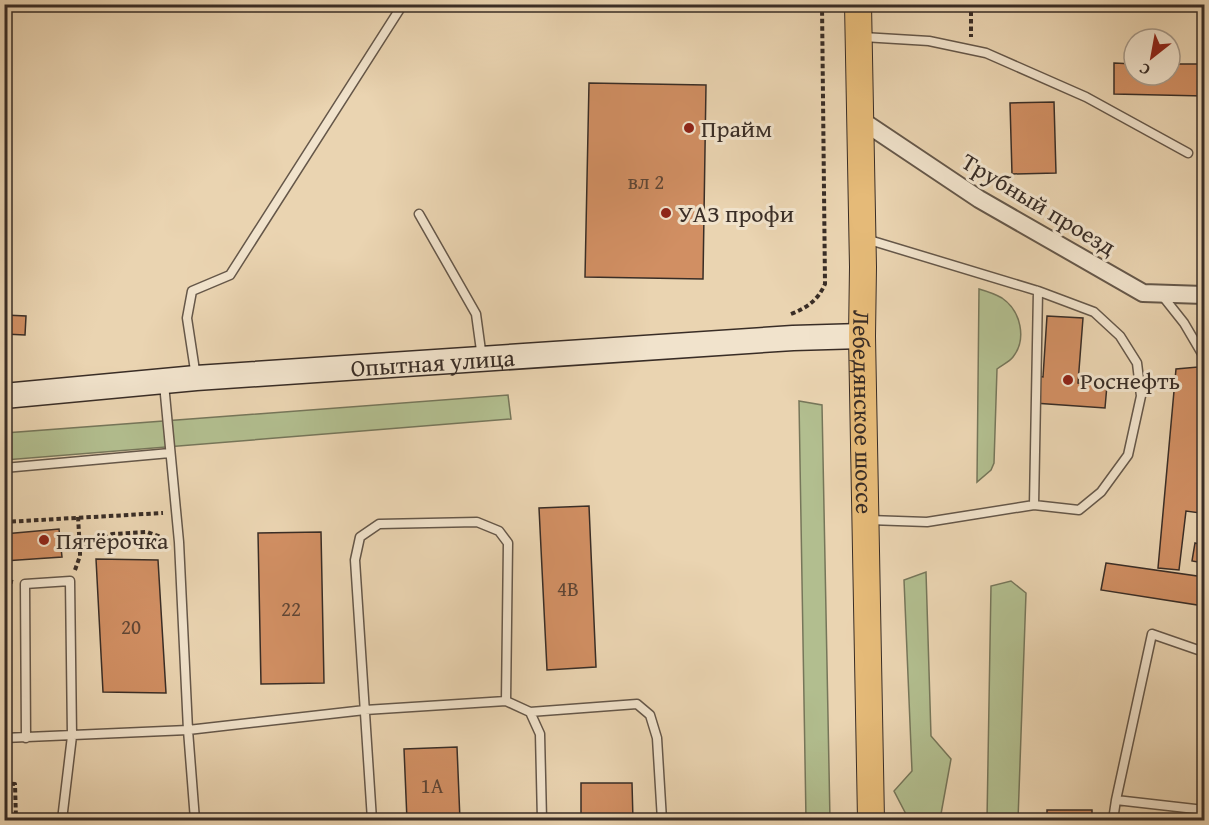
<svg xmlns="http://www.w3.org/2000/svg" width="1209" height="825" font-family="'Gentium Book Plus',serif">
<rect width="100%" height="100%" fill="#ead4b1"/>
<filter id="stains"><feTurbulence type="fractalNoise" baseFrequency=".00333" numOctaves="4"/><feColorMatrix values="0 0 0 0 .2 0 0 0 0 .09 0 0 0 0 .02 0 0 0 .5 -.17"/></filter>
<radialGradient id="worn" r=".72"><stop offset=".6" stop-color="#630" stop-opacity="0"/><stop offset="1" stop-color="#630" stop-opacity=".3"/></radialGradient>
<!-- green -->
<path fill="#b2be8f" stroke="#76765a" stroke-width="1.5" d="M979,289C986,291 995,294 1002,298C1021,311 1027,339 1013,357C1009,362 1002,365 997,369L994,463L991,470L977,482Z
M508,395L511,419L5,460V433Z
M799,401L822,405L830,820H806Z
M926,572L931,736L951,759L941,814L908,818L894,791L912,771L904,580Z
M1011,581L1026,593L1018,820H987L991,586Z"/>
<!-- building -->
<path fill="#d18f63" stroke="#392d26" stroke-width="1.5" d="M1114,63L1134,64V75H1170V64H1204V96L1114,94Z
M589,83L706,85L703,279L585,277Z
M1054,102L1056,173L1012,174L1010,103Z
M5,315L26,316L25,335L4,334Z
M1047,316L1083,318L1078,383L1107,385L1105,408L1034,403L1036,376L1043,377Z
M1198,367L1204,383V458L1200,513L1186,511L1179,570L1158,568L1176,369Z
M589,506L596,667L547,670L539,508Z
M59,529L62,557L4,561V534Z
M321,532L324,683L261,684L258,533Z
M1195,543L1204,545V563L1192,561Z
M96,559L158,560L166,693L103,692Z
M1106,563L1204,577V606L1101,590Z
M457,747L460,820H407L404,749Z
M581,783H632L633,820H581Z
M1047,810H1092V820H1047Z"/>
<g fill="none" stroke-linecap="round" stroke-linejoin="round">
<defs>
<path id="lane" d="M863,37L929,41L986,53L1086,97L1188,153
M419,214L476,314L482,358
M866,239L1038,291L1034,505L927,522L869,520
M1161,294L1184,323L1204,357
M196,377L187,318L192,291L230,275L403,4
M164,384L179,542L188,730L195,820
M4,468L170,453
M1034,505L1079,510L1101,492L1128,455L1141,396L1137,363L1120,336L1094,312L1038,291
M530,712L637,704L650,715L657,738L662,820
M4,738L188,730L365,710L506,701L530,712L540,734L542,820
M26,738L25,584L70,581L72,736L62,820
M1116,800L1152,634L1204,652
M372,820L355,560L360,537L379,524L477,522L499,531L508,543L506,701
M1113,820L1116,800L1204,810"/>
<path id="street" d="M861,120L979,199L1143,293L1204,295"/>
<g id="secondary">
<path id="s1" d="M4,396L196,378L793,338L862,336"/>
</g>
<g id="primary">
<path id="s2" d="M858,4L863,267L862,336L871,820"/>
</g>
</defs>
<!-- lane casing -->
<use href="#lane" stroke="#655749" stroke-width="11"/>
<!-- street casing -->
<use href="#street" stroke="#655749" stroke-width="20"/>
<!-- secondary casing -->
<use href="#secondary" stroke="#392d26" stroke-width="27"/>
<!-- primary casing -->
<use href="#primary" stroke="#392d26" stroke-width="28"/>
<!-- path -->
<path stroke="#392d26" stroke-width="4" stroke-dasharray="4.5 3" stroke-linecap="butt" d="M971,4V37
M791,314C807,308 818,300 825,284L822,4
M78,517L80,550L112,534L147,532L164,538
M4,522L163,513
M75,570L80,556V550
M4,580L13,582
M4,783L15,784L16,820
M4,820H15"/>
<!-- lane -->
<use href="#lane" stroke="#f1e3cc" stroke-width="8"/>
<!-- street -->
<use href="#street" stroke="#f1e3cc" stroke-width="16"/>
<!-- secondary -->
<use href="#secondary" stroke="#f1e3cc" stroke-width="24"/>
<!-- primary -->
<use href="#primary" stroke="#e5ba78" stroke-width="26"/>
</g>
<!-- markers -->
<g fill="#8f2418" stroke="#f1e3cc" stroke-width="2">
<circle cx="689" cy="128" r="6"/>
<circle cx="666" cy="213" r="6"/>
<circle cx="1068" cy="380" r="6"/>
<circle cx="44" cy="540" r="6"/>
</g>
<g text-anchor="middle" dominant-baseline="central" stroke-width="6" stroke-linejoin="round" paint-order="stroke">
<!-- number labels -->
<g font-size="21" fill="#5f4635">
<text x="646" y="181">вл 2</text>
<text x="568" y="588">4В</text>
<text x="291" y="608">22</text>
<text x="131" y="626">20</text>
<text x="432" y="785">1А</text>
</g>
<!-- poi labels -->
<g font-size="24" fill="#392d26" stroke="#f1e3cc" text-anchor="start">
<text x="701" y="128">Прайм</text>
<text x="678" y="213">УАЗ профи</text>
<text x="1080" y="380">Роснефть</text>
<text x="56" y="540">Пятёрочка</text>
</g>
<!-- street labels -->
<g font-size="24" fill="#392d26" stroke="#f1e3cc">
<text transform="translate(1039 204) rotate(31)">Трубный проезд</text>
<text stroke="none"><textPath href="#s1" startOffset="430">Опытная улица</textPath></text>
<text stroke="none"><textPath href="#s2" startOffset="408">Лебедянское шоссе</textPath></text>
</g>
</g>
<!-- margin -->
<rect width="1209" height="825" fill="none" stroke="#ead4b1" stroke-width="24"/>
<rect x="6" y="6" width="1197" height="813" fill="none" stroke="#392d26" stroke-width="3"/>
<rect x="12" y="12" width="1185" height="801" fill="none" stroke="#392d26" stroke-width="1.5"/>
<!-- north arrow -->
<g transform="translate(1152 57) rotate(211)"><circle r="28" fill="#f1e3cc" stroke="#a79a8a" stroke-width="1.5"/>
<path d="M0-4.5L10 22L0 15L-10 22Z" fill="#8f2418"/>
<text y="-9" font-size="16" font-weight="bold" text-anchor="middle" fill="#392d26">С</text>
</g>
<rect width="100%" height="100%" filter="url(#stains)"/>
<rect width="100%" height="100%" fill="url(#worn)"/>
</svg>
